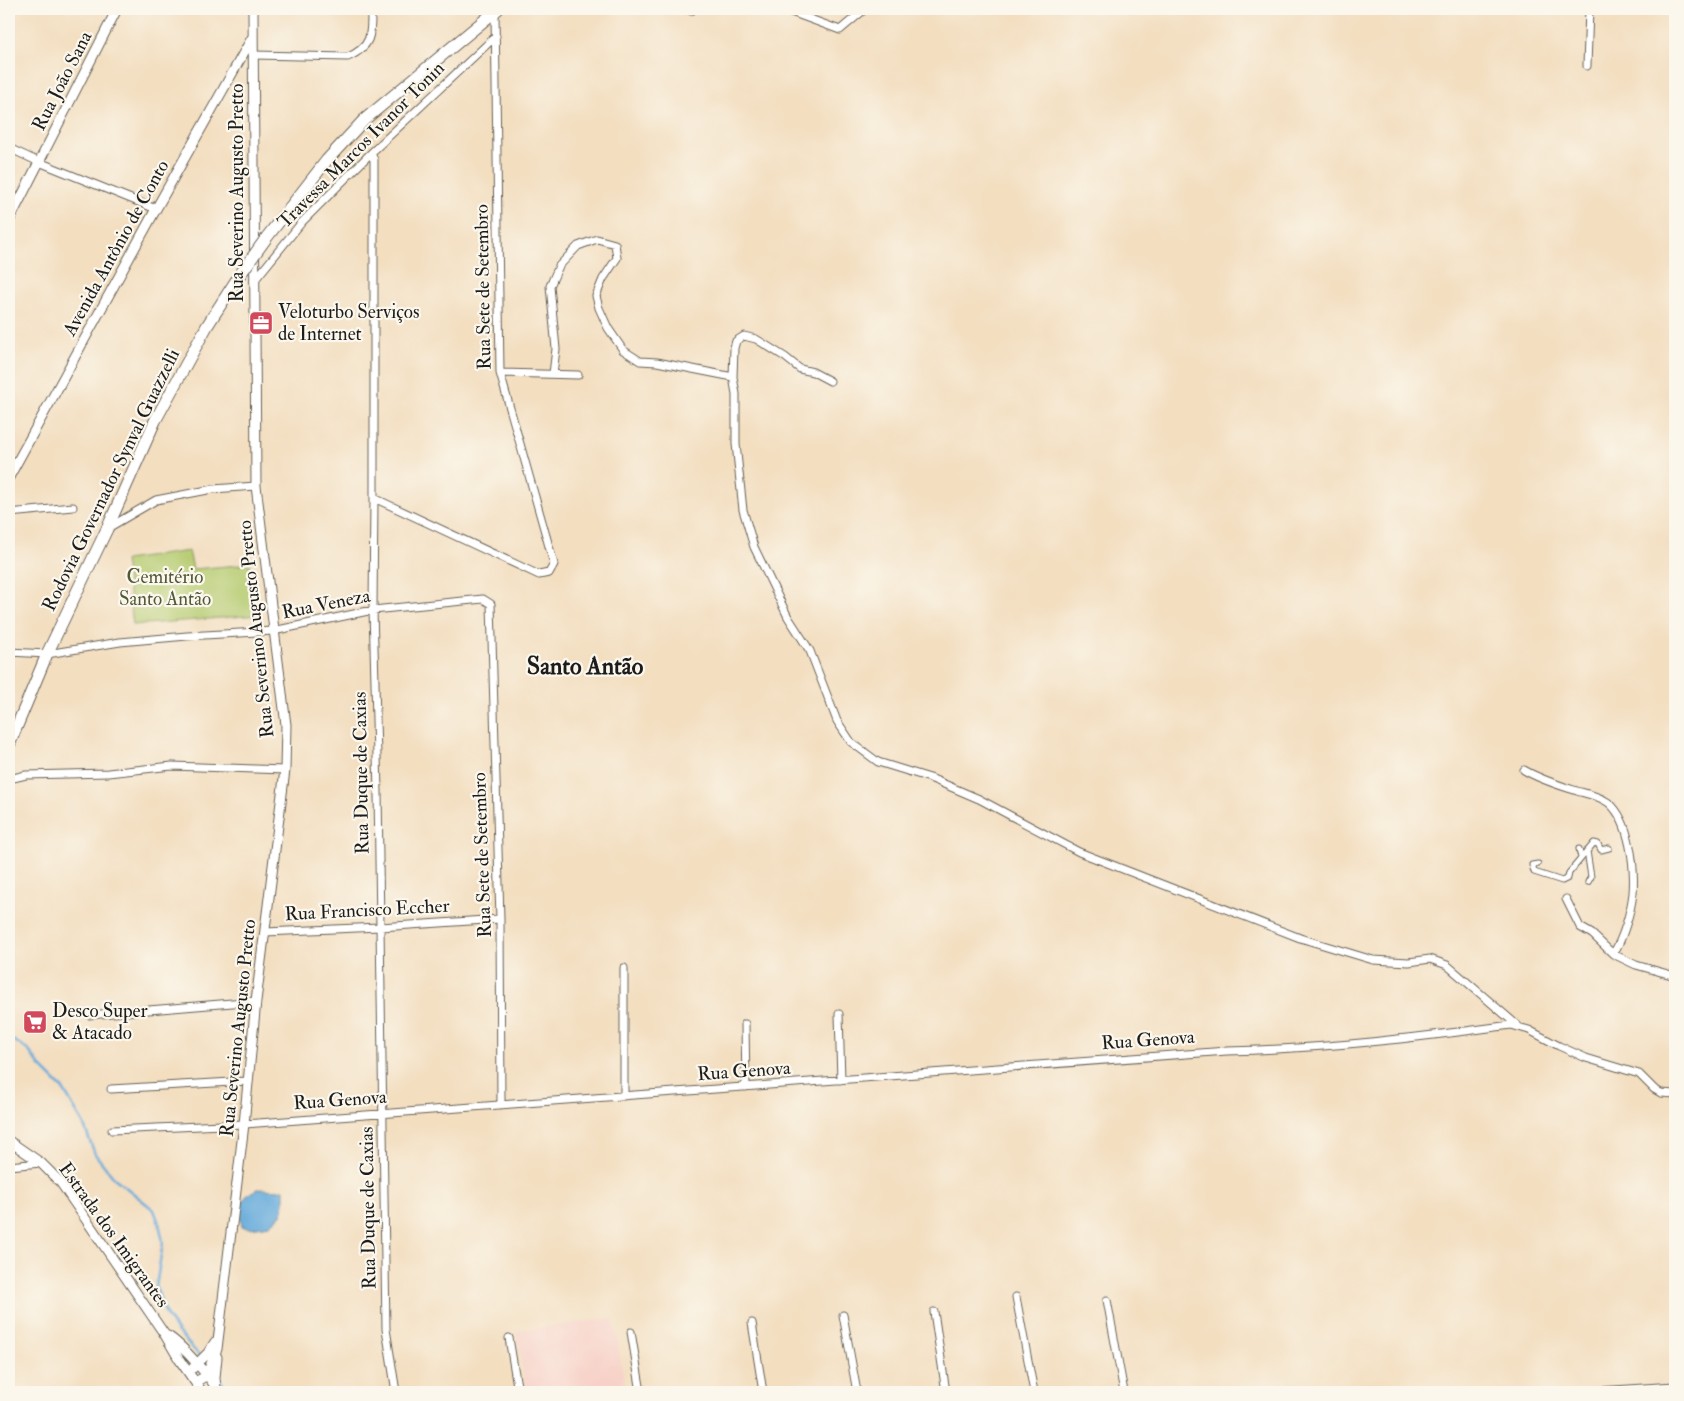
<svg xmlns="http://www.w3.org/2000/svg" width="1684" height="1401" font-family="'IM FELL Double Pica',serif">
<rect width="100%" height="100%" fill="#fbf7ec"/>
<filter id="ink" filterUnits="userSpaceOnUse"><feTurbulence type="fractalNoise" baseFrequency=".02" numOctaves="2"/><feDisplacementMap in="SourceGraphic" scale="10" xChannelSelector="R" yChannelSelector="G"/><feConvolveMatrix kernelMatrix="1 2 1 2 8 2 1 2 1" color-interpolation-filters="sRGB"/></filter>
<filter id="wash" filterUnits="userSpaceOnUse"><feTurbulence type="fractalNoise" baseFrequency=".0096" numOctaves="4" result="noise"/><feDisplacementMap in="SourceGraphic" scale="20" xChannelSelector="R" yChannelSelector="G"/><feGaussianBlur stdDeviation="1.12" result="paint"/><feColorMatrix in="noise" values="0 0 0 0 0 0 0 0 0 0 0 0 0 0 0 0 0 1.4 0 .05"/><feComposite in="paint" operator="in"/></filter>
<g filter="url(#wash)">
<rect width="100%" height="100%" fill="#f3dec0"/>
<!-- built -->
<path fill="#f7d1c8" d="M613,1318L626,1392H527L516,1331Z"/>
<!-- green -->
<path fill="#b5cb6f" stroke="#687446" d="M189,551L193,569L250,564L258,615L133,625L125,560Z"/>
<!-- water -->
<path fill="#66abdb" stroke="#41647c" d="M258,1189L284,1190V1204L281,1215L270,1225L250,1228L242,1227C239,1210 239,1196 258,1189Z"/>
<g fill="none" stroke-linecap="round" stroke-linejoin="round">
<!-- stream -->
<path stroke="#66abdb" stroke-width="2.5" d="M9,1040L15,1041L29,1051L40,1066L63,1089L83,1123L95,1154L113,1177L154,1210L159,1223L163,1242L156,1287L166,1315L178,1332L208,1365
M218,1377L230,1392"/>
</g>
</g>
<g filter="url(#ink)">
<g fill="none" stroke-linecap="round" stroke-linejoin="round">
<defs>
<path id="pedestrian" d="M1579,849L1581,858
M1587,851L1591,877L1588,882
M1538,864L1532,865L1534,872L1562,881L1568,878L1569,873L1594,843L1598,844L1601,850L1609,848"/>
<path id="minor" d="M783,9L840,30L865,9
M691,11L694,9
M253,55L348,57C373,46 371,33 371,9
M1587,66L1589,9
M9,149H11L39,162L156,209
M371,153L374,160V498L373,610L378,792L386,1329L396,1392
M254,281L302,222L371,153L496,36
M500,373L578,375
M553,374L556,349L550,286L559,266L578,246L597,239L615,244L617,258L603,279L596,296L599,308L608,328L623,350L640,361L657,362L733,377
M830,381L813,372L800,369L785,357L756,339L744,336L736,341L734,348L733,377L736,394V444L743,510L754,547L788,617L810,651L837,721L851,742L878,762L930,778L979,799L1079,852L1300,938L1373,960L1409,962L1430,959L1447,965L1518,1026
M374,498L539,575L549,573L554,564L500,373L495,12
M9,513L73,507
M108,528L156,500L213,489L256,486
M9,652L47,654L120,642L187,636L273,631L373,610L483,599L491,604L500,919L501,1105
M1524,770C1541,780 1559,785 1577,791C1588,794 1600,796 1609,803C1630,821 1635,867 1633,893C1631,911 1623,939 1613,954
M9,779L26,775L108,773L172,766L285,770
M1566,899L1580,927L1592,934L1613,954L1636,965L1675,976
M265,932L380,927L500,919
M839,1014L841,1080
M89,1015L256,1001
M745,1024L746,1087
M111,1089L249,1081
M624,1096V968
M112,1130L244,1124L1227,1051C1322,1049 1416,1038 1511,1025L1529,1030L1559,1046L1586,1058L1639,1074L1654,1089L1661,1093L1675,1094
M9,1166L41,1163
M1016,1297L1034,1392
M1107,1300L1124,1392
M934,1312L946,1392
M843,1315L857,1392
M752,1323L763,1392
M631,1332L641,1392
M509,1338L518,1392
M1583,1392L1675,1386"/>
<path id="tertiary" d="M9,221L117,9
M9,477L156,209L252,38
M9,1141L41,1163L61,1183L165,1335L179,1359L202,1392
M168,1336C182,1345 210,1377 219,1392
M193,1368L208,1353L215,1342
M195,1382L206,1376L217,1349L244,1124L256,1001L285,770L286,725L256,486L253,9
M216,1388L215,1378L217,1357"/>
<path id="primary" d="M267,237L327,160L364,120L498,9
M9,745L47,654L107,529L155,421L207,326L239,276"/>
</defs>
<!-- pedestrian casing -->
<use href="#pedestrian" stroke="#676055" stroke-width="7"/>
<!-- minor casing -->
<use href="#minor" stroke="#676055" stroke-width="9"/>
<!-- tertiary casing -->
<use href="#tertiary" stroke="#676055" stroke-width="11"/>
<!-- primary casing -->
<use href="#primary" stroke="#676055" stroke-width="13"/>
<!-- pedestrian -->
<use href="#pedestrian" stroke="#fff" stroke-width="5"/>
<!-- minor -->
<use href="#minor" stroke="#fff" stroke-width="7"/>
<!-- tertiary -->
<use href="#tertiary" stroke="#fff" stroke-width="9"/>
<!-- primary -->
<use href="#primary" stroke="#fff" stroke-width="11"/>
<defs>
<path id="primary-bridge" d="M239,276L267,237"/>
</defs>
<!-- primary-bridge casing -->
<use href="#primary-bridge" stroke="#676055" stroke-width="13" stroke-linecap="butt"/>
<!-- primary-bridge -->
<use href="#primary-bridge" stroke="#fff" stroke-width="11"/>
</g>
</g>
<!-- icons -->
<defs>
<symbol id="office-square" viewBox="-11 -11 22 22"><rect x="-9" y="-9" width="18" height="18" rx="4" fill="#d1495b" stroke="#fbf7ec"/><path d="M-6-3h4V-5.5h4V-3h4V5H-6ZM-1-4.5V-3h2v-1.5ZM-6 0V1H6V0Z" fill="#fff"/></symbol>
<symbol id="supermarket-square" viewBox="-11 -11 22 22"><rect x="-9" y="-9" width="18" height="18" rx="4" fill="#d1495b" stroke="#fbf7ec"/><path d="M-6-5.5h2.5l.6 2H6L4.5 2H-2.5L-4.4-4H-6ZM-1.5 3.2a1.3 1.3 0 1 0 .1 0ZM3 3.2a1.3 1.3 0 1 0 .1 0Z" fill="#fff"/></symbol>
</defs>
<g fill-rule="evenodd">
<use href="#office-square" x="247" y="309" width="28" height="28"/>
<use href="#supermarket-square" x="21" y="1008" width="28" height="28"/>
</g>
<g text-anchor="middle" dominant-baseline="central" stroke-width="4.5" stroke-linejoin="round" paint-order="stroke">
<!-- street labels -->
<g font-size="19" fill="#1c1c1c" stroke="#fbf7ec">
<text transform="translate(62 81) rotate(-63)">Rua João Sana</text>
<text transform="translate(361 145) rotate(-45)">Travessa Marcos Ivanor Tonin</text>
<text transform="translate(237 193) rotate(-90)">Rua Severino Augusto Pretto</text>
<text transform="translate(116 248) rotate(-61)">Avenida Antônio de Conto</text>
<text transform="translate(483 287) rotate(-91)">Rua Sete de Setembro</text>
<text transform="translate(111 480) rotate(-64)">Rodovia Governador Synval Guazzelli</text>
<text transform="translate(326 604) rotate(-11)">Rua Veneza</text>
<text transform="translate(256 629) rotate(-96)">Rua Severino Augusto Pretto</text>
<text transform="translate(361 773) rotate(-91)">Rua Duque de Caxias</text>
<text transform="translate(482 855) rotate(-92)">Rua Sete de Setembro</text>
<text transform="translate(367 910) rotate(-3)">Rua Francisco Eccher</text>
<text transform="translate(238 1028) rotate(-84)">Rua Severino Augusto Pretto</text>
<text transform="translate(1148 1040) rotate(-4)">Rua Genova</text>
<text transform="translate(744 1071) rotate(-4)">Rua Genova</text>
<text transform="translate(340 1100) rotate(-4)">Rua Genova</text>
<text transform="translate(368 1208) rotate(-91)">Rua Duque de Caxias</text>
<text transform="translate(114 1235) rotate(54)">Estrada dos Imigrantes</text>
</g>
<!-- poi labels -->
<g font-size="19" fill="#1c1c1c" stroke="#fbf7ec" text-anchor="start">
<text x="278" y="312">Veloturbo Serviços<tspan x="278" dy="22">de Internet</tspan></text>
<text x="52" y="1011">Desco Super<tspan x="52" dy="22">&amp; Atacado</tspan></text>
</g>
<!-- park labels -->
<g font-size="19" fill="#525939" stroke="#fbf7ec">
<text x="165" y="577">Cemitério<tspan x="165" dy="22">Santo Antão</tspan></text>
</g>
<!-- district labels -->
<g font-size="24" font-weight="bold" fill="#1c1c1c" stroke="#fbf7ec">
<text x="585" y="666">Santo Antão</text>
</g>
</g>
<!-- margin -->
<rect width="1684" height="1401" fill="none" stroke="#fbf7ec" stroke-width="30"/>
</svg>
